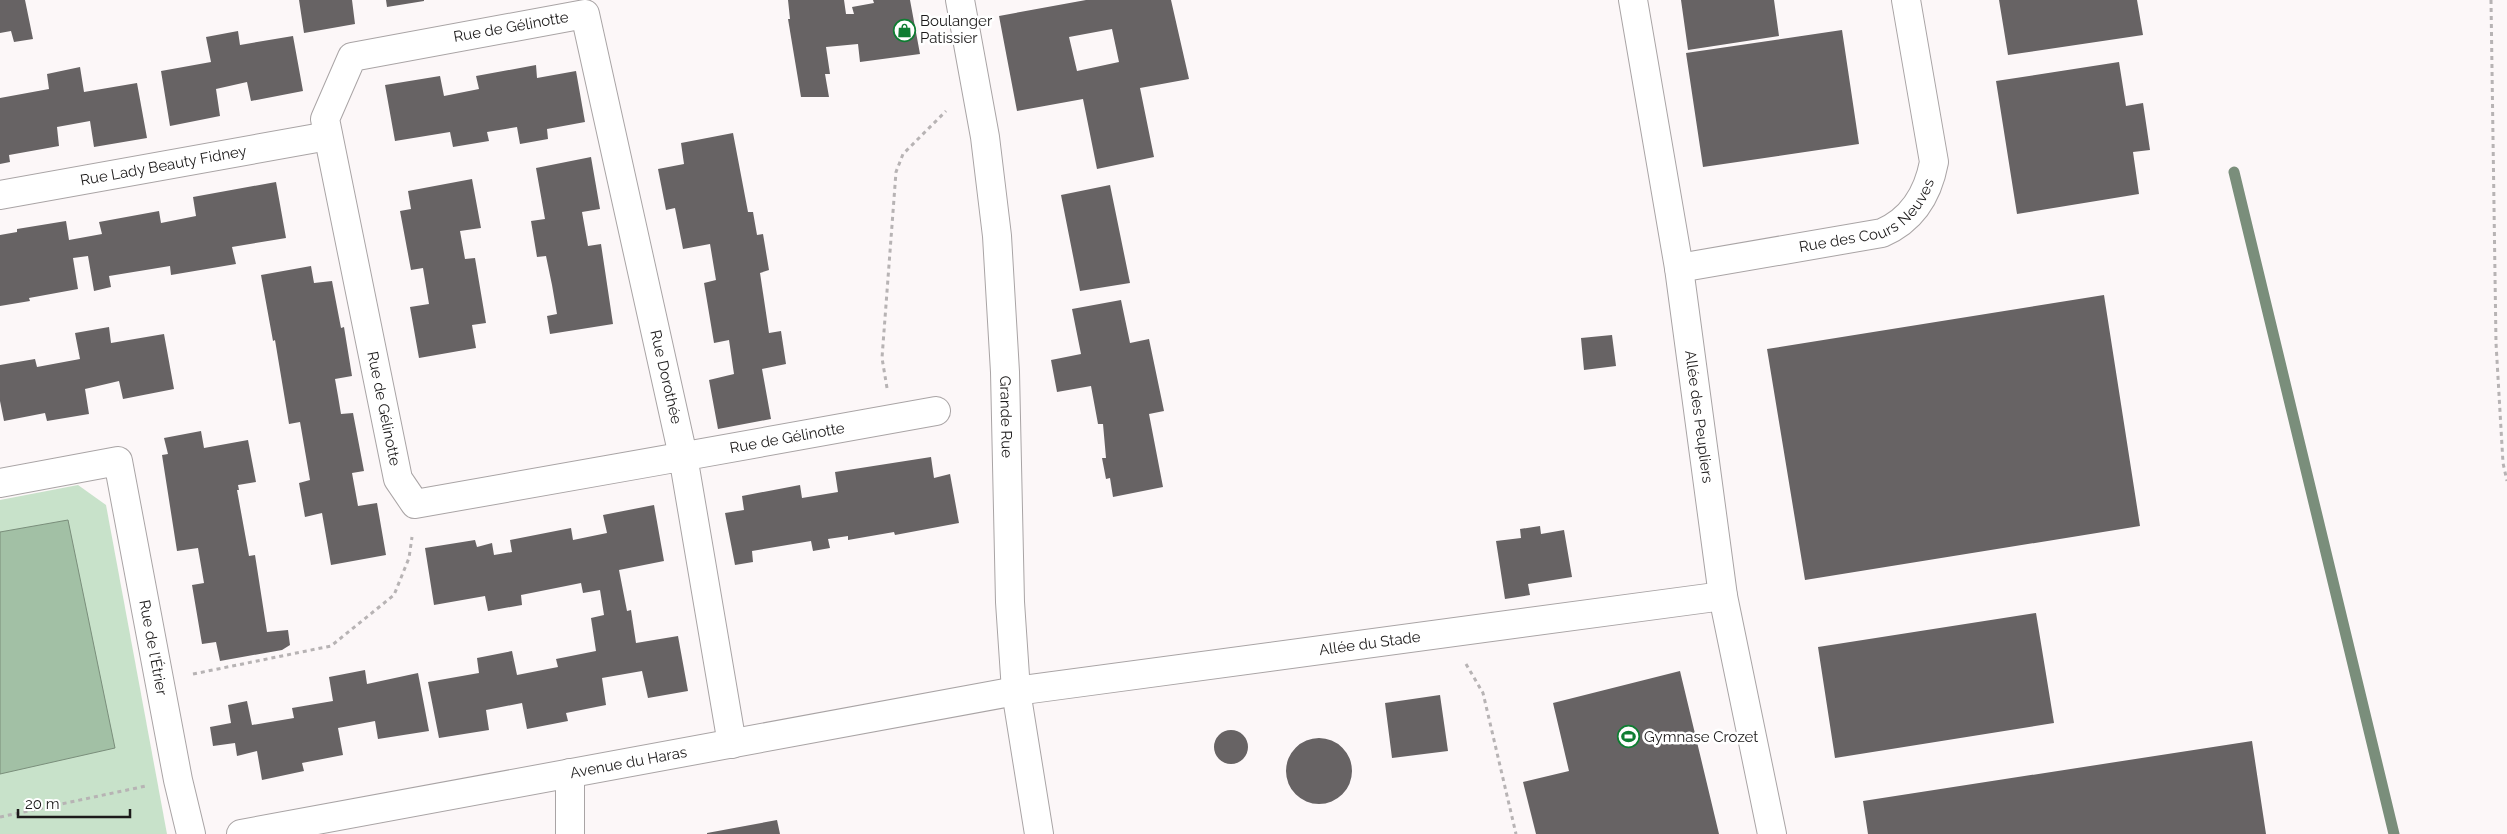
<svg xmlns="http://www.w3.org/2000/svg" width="2507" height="834" font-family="Raleway,sans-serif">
<rect width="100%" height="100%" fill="#fcf7f8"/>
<!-- green -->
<path fill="#c8e2ca" d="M78,485L106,505L167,834H0V500Z"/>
<!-- water -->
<path fill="#a2c0a5" stroke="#7a8e7b" d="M68,520L115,748L0,774V532Z"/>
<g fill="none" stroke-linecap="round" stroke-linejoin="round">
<!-- stream -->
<path stroke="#7a8e7b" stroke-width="11" d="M2234,172L2394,834"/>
</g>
<!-- building -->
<path fill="#676364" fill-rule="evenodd" d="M0,0H25L33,39L14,42L11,31L0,33Z
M299,0H352L355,24L304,33Z
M386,0H424V1L387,7Z
M788,0H844L846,14H854L852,7L874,3L873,0H910L920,54L860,62L858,44L826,47L830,74H825L829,97H801L788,19H790Z
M1086,0H1171L1189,79L1140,88L1154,157L1097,169L1083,99L1017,111L999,16ZM1112,29L1119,62L1077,71L1069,37Z
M1681,0H1774L1779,36L1688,50Z
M1999,0H2137L2143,35L2008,55Z
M1842,30L1859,144L1703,167L1686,53Z
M238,31L240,45L293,36L303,91L251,101L247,82L216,89L220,116L170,126L161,71L211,62L206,37Z
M2119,62L2126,106L2143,103L2150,150L2133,152L2139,194L2017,214L1996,81Z
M536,65L537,78L576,71L585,122L547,129L548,139L520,144L517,127L487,132L489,141L453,147L450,132L395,141L385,85L440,76L444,96L479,89L476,76Z
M80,67L84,92L137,83L147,138L94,147L90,121L57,127L59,146L9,155L10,162L0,164V98L49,89L47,74Z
M733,133L748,212H753L757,235L763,234L769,270L760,273L769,333L781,331L786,364L762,369L771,419L718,429L709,380L734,374L729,340L714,343L704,283L716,280L710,244L683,249L675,208L666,210L658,169L684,164L681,143Z
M591,157L600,209L582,212L588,246L601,244L613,324L550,334L547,316L557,314L552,285L546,256L537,257L531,221L545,219L536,168Z
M472,179L481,228L460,231L465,259L475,258L486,323L472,325L476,348L419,358L410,307L429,304L423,268L411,270L400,211L411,209L408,191Z
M276,182L286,238L232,247L236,264L171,275L170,266L109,276L111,287L94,291L88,256L73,258L78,289L29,298L30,301L0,306V235L17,232V229L66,221L69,240L102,234L99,222L159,211L161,223L196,216L193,197Z
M1110,185L1130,283L1080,291L1061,195Z
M311,266L314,283L332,281L341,328L344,327L352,376L335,379L338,396L341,414L353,413L364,471L352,473L358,506L377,503L386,555L331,565L322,513L305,517L299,483L310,480L300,422L289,424L275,340L273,341L261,275Z
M2104,295L2140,526L1805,580L1767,349Z
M1121,300L1130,343L1149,339L1164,411L1149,414L1163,487L1113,497L1110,478L1106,479L1102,458H1106L1103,424H1098L1091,386L1057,392L1051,360L1081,354L1072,309Z
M109,327L111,343L164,334L174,389L123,399L119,381L85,389L89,414L47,421L45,413L4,421L0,401V365L35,359L37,367L80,359L75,333Z
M1612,335L1616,366L1584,370L1581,338Z
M201,431L204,448L248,440L256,482L238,485L239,490H237L249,556L255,555L267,632L288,630L290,645L282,650L220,661L216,642L202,644L192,585L204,583L198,548L177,551L162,455L168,454L164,438Z
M931,457L934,478L950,474L959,523L895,535L894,532L848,540V536L828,539L830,548L813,551L811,541L752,551L753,562L735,565L725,513L744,510L742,496L800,485L802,498L838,492L835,472Z
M654,505L664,561L619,570L627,611L631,610L636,643L678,636L688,691L648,698L642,671L602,678L606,705L566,713L568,721L527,729L522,703L486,710L489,730L439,738L428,682L479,673L477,658L512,651L517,675L558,667L556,659L596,651L591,618L604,615L600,590L583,593L581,583L521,595L522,605L488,611L485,596L434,605L425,548L475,540L477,547L492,543L494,555L512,552L510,540L571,528L573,540L607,533L603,515Z
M1540,526L1541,534L1564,530L1572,577L1528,584L1530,595L1505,599L1496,541L1521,538L1520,529Z
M2036,613L2054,723L1835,758L1818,647Z
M365,670L367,684L418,673L429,731L378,739L375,721L338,728L343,755L302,763L304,771L262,780L257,751L237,756L235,743L213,746L210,727L231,723L228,705L247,701L252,725L294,718L292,708L333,701L329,677Z
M1680,671L1719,834H1536L1523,782L1569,771L1553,703Z
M1440,695L1448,751L1392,758L1385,703Z
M1214 747a17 17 0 1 1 34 0a17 17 0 1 1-34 0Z
M1286 771a33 33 0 1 1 66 0a33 33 0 1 1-66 0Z
M2252,741L2266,834H1868L1863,801Z
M777,820L780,834H707V833Z"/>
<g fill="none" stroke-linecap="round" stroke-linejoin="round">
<defs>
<g id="street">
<path id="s1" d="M960,0L985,137L997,236L1005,372L1010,602L1016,691L1039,834"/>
<path id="s2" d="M1633,0L1679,268L1723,596L1772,834"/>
<path id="s3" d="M0,195L328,136"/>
<path id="s4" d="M1679,268L1882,233C1912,220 1928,194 1934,162L1906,0"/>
<path id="s5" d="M0,483L118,461L178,780L191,834"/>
<path id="s6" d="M732,744L683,456L585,14L352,57L325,119L398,479L415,504C589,473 762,443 936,411"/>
<path d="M570,773V834"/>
<path id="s7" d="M241,834L1016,691L1723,596"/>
</g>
</defs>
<!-- street casing -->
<use href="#street" stroke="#a9a4a5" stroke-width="30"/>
<!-- path -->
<path stroke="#b7b3b4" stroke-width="3" stroke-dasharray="4 4" stroke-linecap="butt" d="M2491,0L2496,343L2503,463L2507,481
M887,388L882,358L896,172L903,154L946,111
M1466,664L1483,693L1516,834
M193,674L331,646L394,595L409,558L412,537
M0,817L146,786"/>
<!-- street -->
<use href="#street" stroke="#fff" stroke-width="28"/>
</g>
<!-- icons -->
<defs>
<symbol id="shop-ring" viewBox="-11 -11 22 22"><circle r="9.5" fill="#fff" stroke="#0f7d32" stroke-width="1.5"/><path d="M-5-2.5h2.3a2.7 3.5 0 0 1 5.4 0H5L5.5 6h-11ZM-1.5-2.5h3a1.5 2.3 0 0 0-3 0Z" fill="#0f7d32"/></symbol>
<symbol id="stadium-ring" viewBox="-11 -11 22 22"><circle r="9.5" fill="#fff" stroke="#0f7d32" stroke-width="1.5"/><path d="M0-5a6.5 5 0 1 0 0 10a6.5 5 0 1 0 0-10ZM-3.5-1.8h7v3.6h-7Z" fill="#0f7d32"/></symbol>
</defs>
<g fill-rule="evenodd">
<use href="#shop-ring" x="892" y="18" width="25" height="25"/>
<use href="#stadium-ring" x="1616" y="724" width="25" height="25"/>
</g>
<g text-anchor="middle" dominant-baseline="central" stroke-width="5" stroke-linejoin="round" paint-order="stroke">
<!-- poi labels -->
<g font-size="15" fill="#1c1a1a" stroke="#fff" text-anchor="start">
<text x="920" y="21">Boulanger<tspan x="920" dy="17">Patissier</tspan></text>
<text x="1644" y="737">Gymnase Crozet</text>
</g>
<!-- street labels -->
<g font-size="15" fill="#1c1a1a" stroke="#fff">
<text transform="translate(511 27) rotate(-10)">Rue de Gélinotte</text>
<text stroke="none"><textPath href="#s3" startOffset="166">Rue Lady Beauty Fidney</textPath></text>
<text stroke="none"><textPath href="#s4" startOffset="201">Rue des Cours Neuves</textPath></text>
<text transform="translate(666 377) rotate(77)">Rue Dorothée</text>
<text stroke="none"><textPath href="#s6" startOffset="1345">Rue de Gélinotte</textPath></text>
<text stroke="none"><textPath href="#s1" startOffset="420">Grande Rue</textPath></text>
<text stroke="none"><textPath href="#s2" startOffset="422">Allée des Peupliers</textPath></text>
<text stroke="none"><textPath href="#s6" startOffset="1825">Rue de Gélinotte</textPath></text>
<text stroke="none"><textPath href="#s7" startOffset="1145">Allée du Stade</textPath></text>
<text stroke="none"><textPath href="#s5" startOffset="310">Rue de l'Étrier</textPath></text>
<text stroke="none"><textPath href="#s7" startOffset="394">Avenue du Haras</textPath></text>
</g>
</g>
<!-- scale -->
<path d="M18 809v8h112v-8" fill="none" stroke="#1c1a1a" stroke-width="2.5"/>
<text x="25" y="809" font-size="15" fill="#1c1a1a" stroke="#ffffff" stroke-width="4" paint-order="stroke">20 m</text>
</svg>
